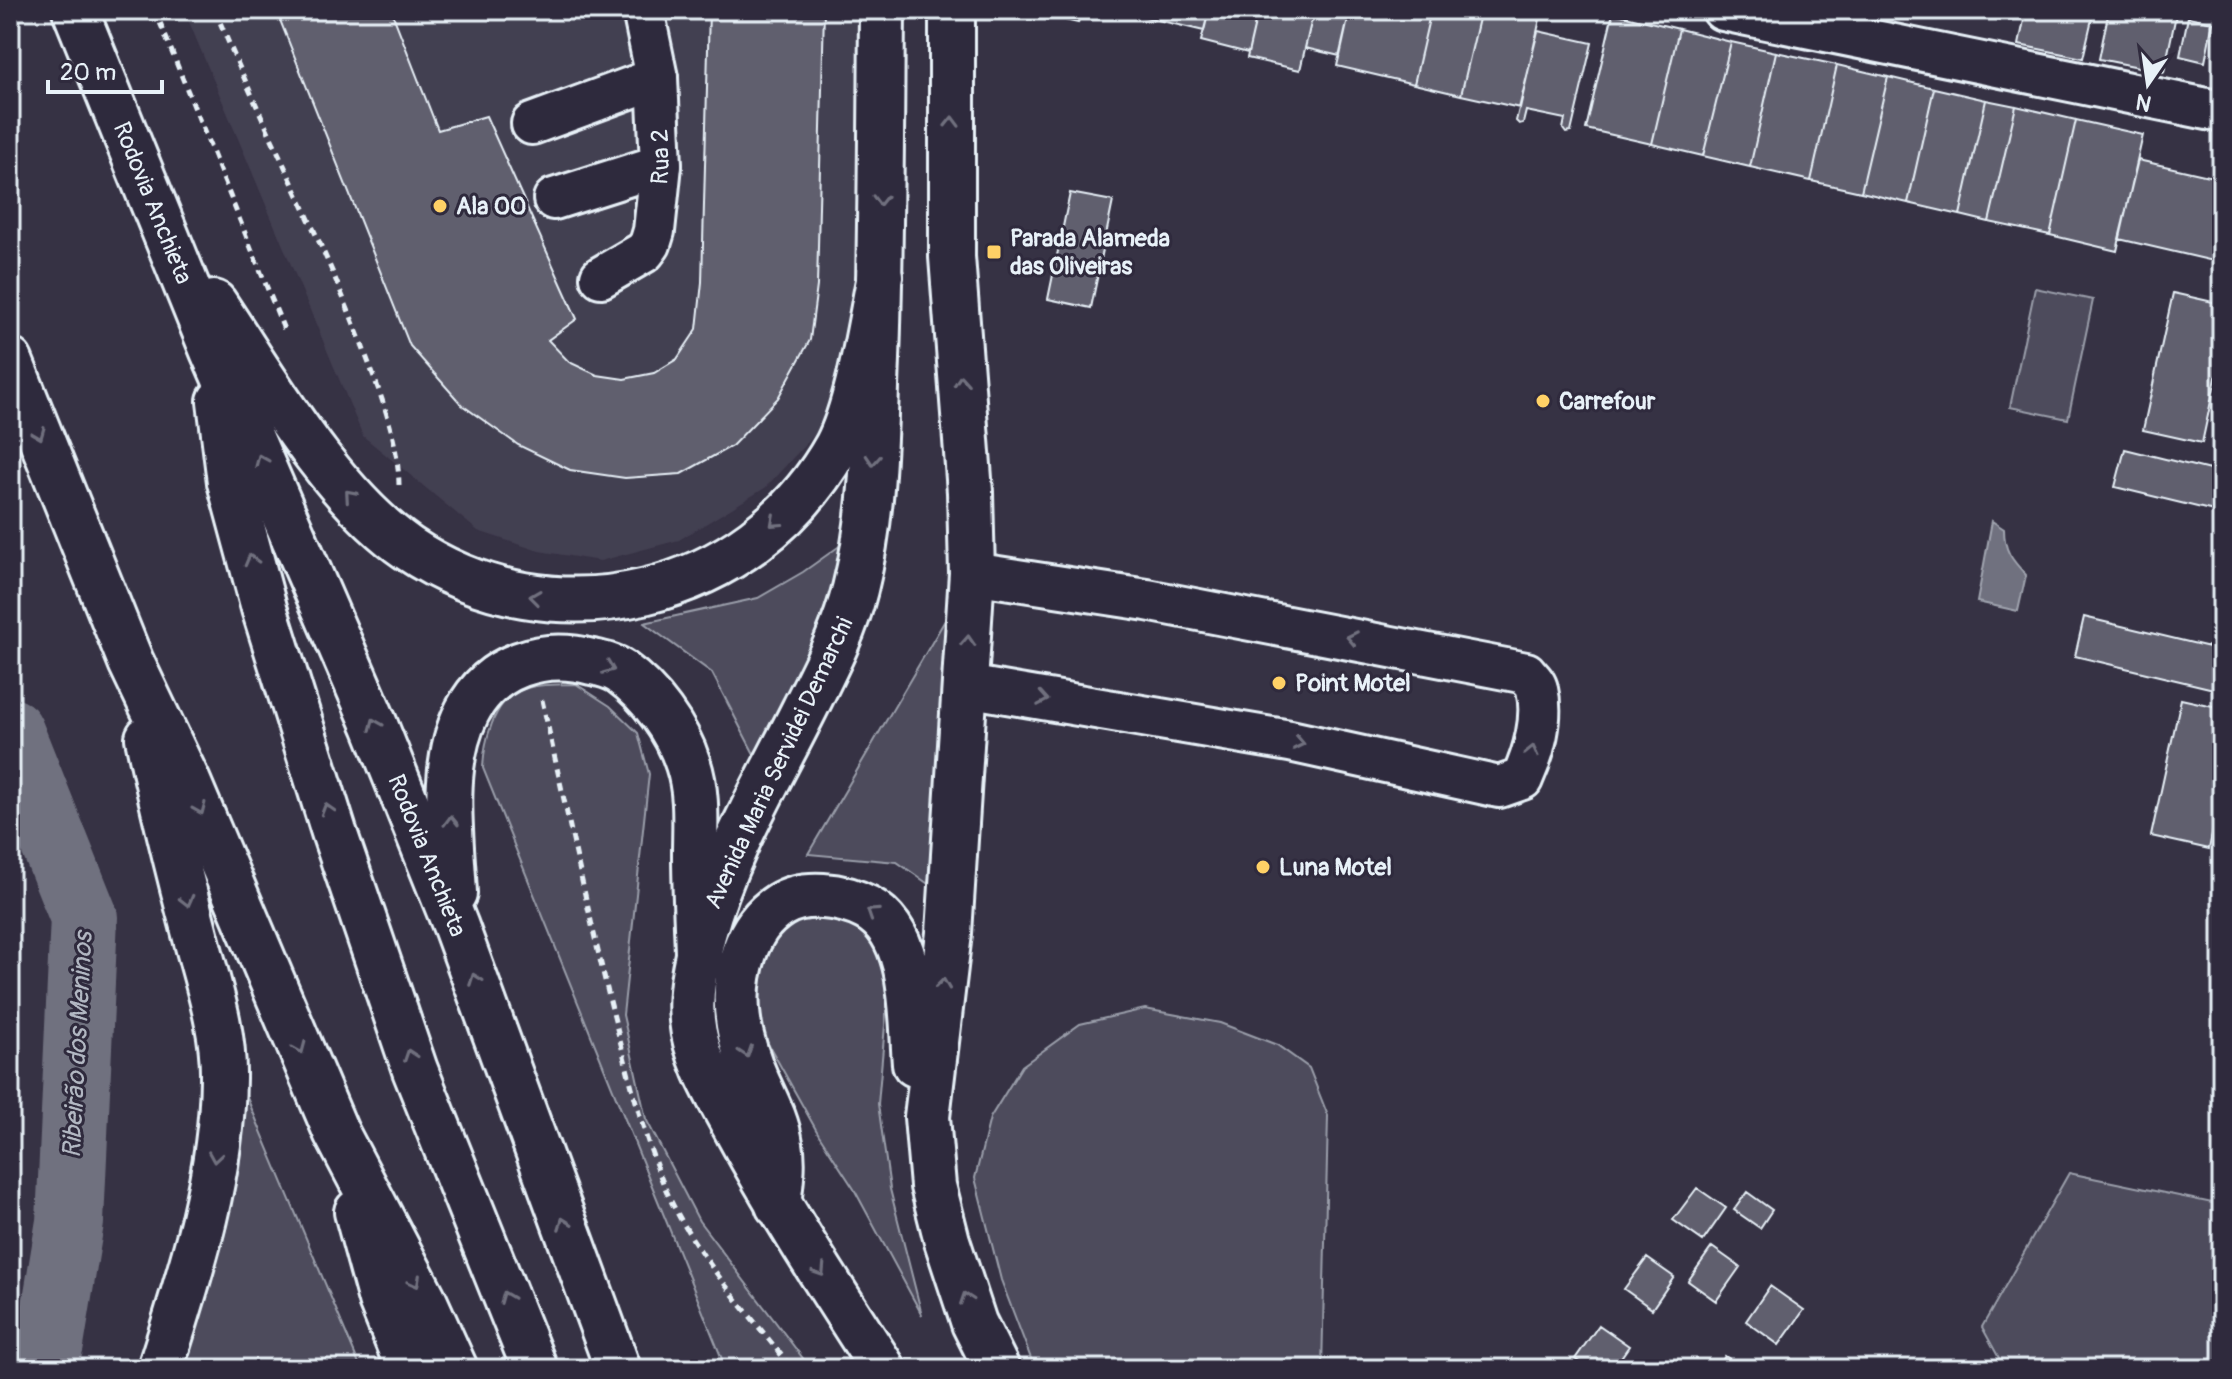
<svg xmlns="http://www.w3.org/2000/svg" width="2232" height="1379" font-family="Pangolin,sans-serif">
<rect width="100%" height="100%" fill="#363244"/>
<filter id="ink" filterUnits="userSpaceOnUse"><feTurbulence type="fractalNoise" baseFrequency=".0125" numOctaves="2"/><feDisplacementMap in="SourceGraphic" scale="16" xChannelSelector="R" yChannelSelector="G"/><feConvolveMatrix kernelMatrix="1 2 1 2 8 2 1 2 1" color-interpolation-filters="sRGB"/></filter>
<g filter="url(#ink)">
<!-- built -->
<path fill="#433f51" d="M184,10H865L864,325L828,420L765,488L679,540L600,561L539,551L478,531L363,436Z"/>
<!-- green -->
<path fill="#4d4b5c" stroke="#9a9eaa" stroke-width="2" d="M2035,288L2093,300L2068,419L2010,407Z
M848,540L797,688L754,754L712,673L644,623L758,598L803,572Z
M951,610L934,888L897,862L808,854Z
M576,684L610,706L638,733L649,774L623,1015L646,1119L699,1221L811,1369H726L483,768C484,743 493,702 519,691C536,683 558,685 576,684Z
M799,912L861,926L878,950L889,980L878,1104L890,1189L922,1315L854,1189L819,1135L757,1024L755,940Z
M1145,1009L1220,1023L1277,1045L1309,1068L1328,1116L1322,1369H1035L1001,1280L975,1178L990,1118L1022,1066L1080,1024Z
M245,1093L361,1369H176L205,1296L239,1170Z
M2069,1173L2222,1205V1369H2005L1982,1327Z"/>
<!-- water -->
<path fill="#70717f" stroke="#a0a4af" stroke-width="2" d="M1992,521L2004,529C2004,550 2011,559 2026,575L2018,611L1977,602Z"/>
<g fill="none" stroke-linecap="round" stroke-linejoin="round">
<!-- river -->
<path stroke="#70717f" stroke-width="68" d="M10,732L84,917L70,1222L50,1344L42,1369"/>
</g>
<!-- building -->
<path fill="#605e6e" stroke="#e8f1f8" stroke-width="2" d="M276,10H391L438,130L486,116L577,319L548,340L569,362L597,375L624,379L654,373L677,359L697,329L702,282L709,10H824L817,286L810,340L778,398L732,446L681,474L625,478L570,470L518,445L462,405L410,346Z
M1022,10H1081L1078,23Z
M1143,10H1209L1204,31L1141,16Z
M1209,10H1258L1248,53L1201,41Z
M1258,10H1314L1300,70L1247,58Z
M1314,10H1350L1340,56L1305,48Z
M1350,10H1431L1414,84L1337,66Z
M1431,10H1481L1461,95L1414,84Z
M1481,10H1542L1520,108L1461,95Z
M2026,10H2094L2083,58L2019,45Z
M2109,10H2177L2164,72L2099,59Z
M1613,13L1679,29L1652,144L1586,129Z
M2188,17L2213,22L2205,62L2180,56Z
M1679,29L1731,42L1703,156L1652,144Z
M1538,31L1592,43L1571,132L1566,133L1563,129L1565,119L1526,111L1523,123L1519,124L1516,121Z
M1731,42L1776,52L1750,167L1703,156Z
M1776,52L1837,65L1811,181L1750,167Z
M1837,65L1888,77L1861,192L1811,181Z
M1888,77L1934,88L1908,203L1861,192Z
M1934,88L1986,100L1960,215L1908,203Z
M1986,100L2016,106L1989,222L1960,215Z
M2016,106L2076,120L2050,235L1989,222Z
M2076,120L2143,135L2117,251L2050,235Z
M2138,160L2222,179V263L2119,239Z
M1070,193L1113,201L1091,308L1048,299Z
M2173,293L2222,304V350L2202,443L2143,430Z
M2125,449L2222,473V513L2115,487Z
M2084,617L2222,650V691L2075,656Z
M2181,699L2222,708V788L2209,849L2151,836Z
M1697,1188L1726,1208L1703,1241L1673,1220Z
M1747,1192L1772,1210L1760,1228L1734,1210Z
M1712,1247L1740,1267L1716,1301L1688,1281Z
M1647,1258L1674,1277L1652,1309L1624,1289Z
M1770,1286L1804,1310L1779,1345L1746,1321Z
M1599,1325L1629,1346L1613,1369H1589L1575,1359Z
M1725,1356L1745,1369H1717Z"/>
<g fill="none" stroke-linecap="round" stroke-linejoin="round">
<defs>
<g id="minor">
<path d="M1723,10L2222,112"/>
<path d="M532,124L657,78"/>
<path d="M554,199L661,165"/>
<path id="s1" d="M601,277L644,252L650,244L654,231L661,165L657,78L643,10"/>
<path d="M966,686L1290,741L1499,787L1522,779C1534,753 1544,718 1537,689C1536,683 1530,678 1526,673L1147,600L972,573"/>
</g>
<path id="major" d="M882,10C881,126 881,242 877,359C874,436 874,514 855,589C844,633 824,670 804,710C768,782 724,855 703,934C696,962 689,992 692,1020C696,1062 720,1098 739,1134C783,1215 833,1291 883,1369
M952,10V257L970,492L972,573L949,933L927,1117L933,1186L947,1241L974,1323L997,1369
M778,1205C780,1185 784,1164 780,1144C777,1122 766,1102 757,1082C738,1040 729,997 744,953C751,933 761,917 780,905C804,890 842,895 867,908C916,934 911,1016 915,1064"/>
<g id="highway">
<path id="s2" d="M75,10L213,351L375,725L456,927L618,1369"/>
<path d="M214,303C267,382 330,494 408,548C554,646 751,600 837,446C859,404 870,324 880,276"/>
<path d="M10,361L131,662L188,782L336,1132L423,1298L455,1369"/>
<path d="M220,401L230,482L264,608L334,832L415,1070L535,1369"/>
<path d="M148,738C162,804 178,869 195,934C207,982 224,1028 223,1078C222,1178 190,1274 160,1369"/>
<path d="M454,893C451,835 440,765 467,712C491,665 543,649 592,662C602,664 612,666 621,672C650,693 677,729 688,764C698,794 695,825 695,855C695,888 697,920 698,953"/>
<path d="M357,1212L381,1300L409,1369"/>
</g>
</defs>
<!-- minor casing -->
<use href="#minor" stroke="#e8f1f8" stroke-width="46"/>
<!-- major casing -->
<use href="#major" stroke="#e8f1f8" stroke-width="50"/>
<!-- highway casing -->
<use href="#highway" stroke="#e8f1f8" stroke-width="50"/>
<!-- path -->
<path stroke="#e8f1f8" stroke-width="5" stroke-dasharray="8 6" stroke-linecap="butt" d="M155,10L285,332
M215,10C261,123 319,231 362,345C379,391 398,435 399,485
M542,700C566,807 588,914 615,1021C631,1082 644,1143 671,1201C701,1262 751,1315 792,1369"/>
<!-- minor -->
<use href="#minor" stroke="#2f2a3d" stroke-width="40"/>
<!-- major -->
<use href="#major" stroke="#2f2a3d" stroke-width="44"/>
<!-- highway -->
<use href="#highway" stroke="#2f2a3d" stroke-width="44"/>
</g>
<!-- one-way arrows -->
<defs><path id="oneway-chevron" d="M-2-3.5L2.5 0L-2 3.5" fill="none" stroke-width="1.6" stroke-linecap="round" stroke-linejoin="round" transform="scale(2)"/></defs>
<g stroke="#70707e">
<use href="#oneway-chevron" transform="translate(952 122) rotate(-89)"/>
<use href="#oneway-chevron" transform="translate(880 200) rotate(91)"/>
<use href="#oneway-chevron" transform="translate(961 381) rotate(-94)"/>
<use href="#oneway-chevron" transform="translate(39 434) rotate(68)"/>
<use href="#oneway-chevron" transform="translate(261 460) rotate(-113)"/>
<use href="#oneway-chevron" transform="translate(873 460) rotate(94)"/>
<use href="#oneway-chevron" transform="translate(350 495) rotate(-131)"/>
<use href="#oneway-chevron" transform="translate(775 522) rotate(138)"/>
<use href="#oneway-chevron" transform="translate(251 560) rotate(-105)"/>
<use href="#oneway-chevron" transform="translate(535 597) rotate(-172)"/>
<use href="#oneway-chevron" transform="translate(1352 638) rotate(-169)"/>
<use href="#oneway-chevron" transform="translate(968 641) rotate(-87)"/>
<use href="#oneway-chevron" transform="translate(609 668) rotate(22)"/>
<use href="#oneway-chevron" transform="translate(1043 699) rotate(10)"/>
<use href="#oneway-chevron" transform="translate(375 724) rotate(-113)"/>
<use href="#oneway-chevron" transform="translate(1299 743) rotate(12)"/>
<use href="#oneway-chevron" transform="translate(1532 751) rotate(-77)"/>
<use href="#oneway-chevron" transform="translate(200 809) rotate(67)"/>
<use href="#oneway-chevron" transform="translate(327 809) rotate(-107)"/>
<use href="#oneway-chevron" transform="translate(451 821) rotate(-91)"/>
<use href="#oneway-chevron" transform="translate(187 901) rotate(76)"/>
<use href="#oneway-chevron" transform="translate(872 913) rotate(-147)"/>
<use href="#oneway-chevron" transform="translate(475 979) rotate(-110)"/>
<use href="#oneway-chevron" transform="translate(943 984) rotate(-83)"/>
<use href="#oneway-chevron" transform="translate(300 1048) rotate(67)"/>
<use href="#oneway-chevron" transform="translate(746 1052) rotate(71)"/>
<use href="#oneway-chevron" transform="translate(410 1055) rotate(-109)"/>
<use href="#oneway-chevron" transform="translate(215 1157) rotate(99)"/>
<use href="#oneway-chevron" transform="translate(564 1223) rotate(-110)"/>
<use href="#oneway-chevron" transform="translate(820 1271) rotate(57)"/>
<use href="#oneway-chevron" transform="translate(415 1282) rotate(62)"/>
<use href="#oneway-chevron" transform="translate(506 1297) rotate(-112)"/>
<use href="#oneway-chevron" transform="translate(966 1298) rotate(-109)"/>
</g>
</g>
<!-- markers -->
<g fill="#ffd166" stroke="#2f2a3d" stroke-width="3">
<circle cx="440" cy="206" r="8"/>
<rect x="986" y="244" width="16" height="16" rx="4"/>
<circle cx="1543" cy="401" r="8"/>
<circle cx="1279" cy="683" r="8"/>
<circle cx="1263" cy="867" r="8"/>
</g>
<g text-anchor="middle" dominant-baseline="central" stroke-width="6" stroke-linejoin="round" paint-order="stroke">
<!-- street labels -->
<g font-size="24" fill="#e8f1f8" stroke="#2f2a3d">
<text stroke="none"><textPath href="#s1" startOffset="148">Rua 2</textPath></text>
<text stroke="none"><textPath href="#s2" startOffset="208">Rodovia Anchieta</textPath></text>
<text transform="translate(779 763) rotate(-65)">Avenida Maria Servidei Demarchi</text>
<text stroke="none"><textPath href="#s2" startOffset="916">Rodovia Anchieta</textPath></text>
</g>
<!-- poi labels -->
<g font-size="24" font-weight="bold" fill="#e8f1f8" stroke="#2f2a3d" text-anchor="start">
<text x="456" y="206">Ala 00</text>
<text x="1010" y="238">Parada Alameda<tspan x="1010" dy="28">das Oliveiras</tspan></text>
<text x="1559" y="401">Carrefour</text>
<text x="1295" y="683">Point Motel</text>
<text x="1279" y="867">Luna Motel</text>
</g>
<!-- water labels -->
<g font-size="26" font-style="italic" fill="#b2b7c2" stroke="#2f2a3d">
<text transform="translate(78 1045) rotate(-87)">Ribeirão dos Meninos</text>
</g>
</g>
<!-- margin -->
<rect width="2232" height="1379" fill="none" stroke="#2f2a3d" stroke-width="40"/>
<rect x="20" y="20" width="2192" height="1339" fill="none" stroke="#e8f1f8" stroke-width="3" filter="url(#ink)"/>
<!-- north arrow -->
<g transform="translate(2148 84) rotate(193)" stroke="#2f2a3d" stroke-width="6" paint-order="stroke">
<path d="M0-6L14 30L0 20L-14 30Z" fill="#e8f1f8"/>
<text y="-12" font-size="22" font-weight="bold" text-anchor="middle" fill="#e8f1f8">N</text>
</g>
<!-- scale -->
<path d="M48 80v12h114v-12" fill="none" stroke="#e8f1f8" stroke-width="4"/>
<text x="60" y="80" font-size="24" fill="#e8f1f8" stroke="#2f2a3d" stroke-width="6" paint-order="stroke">20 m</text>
</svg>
